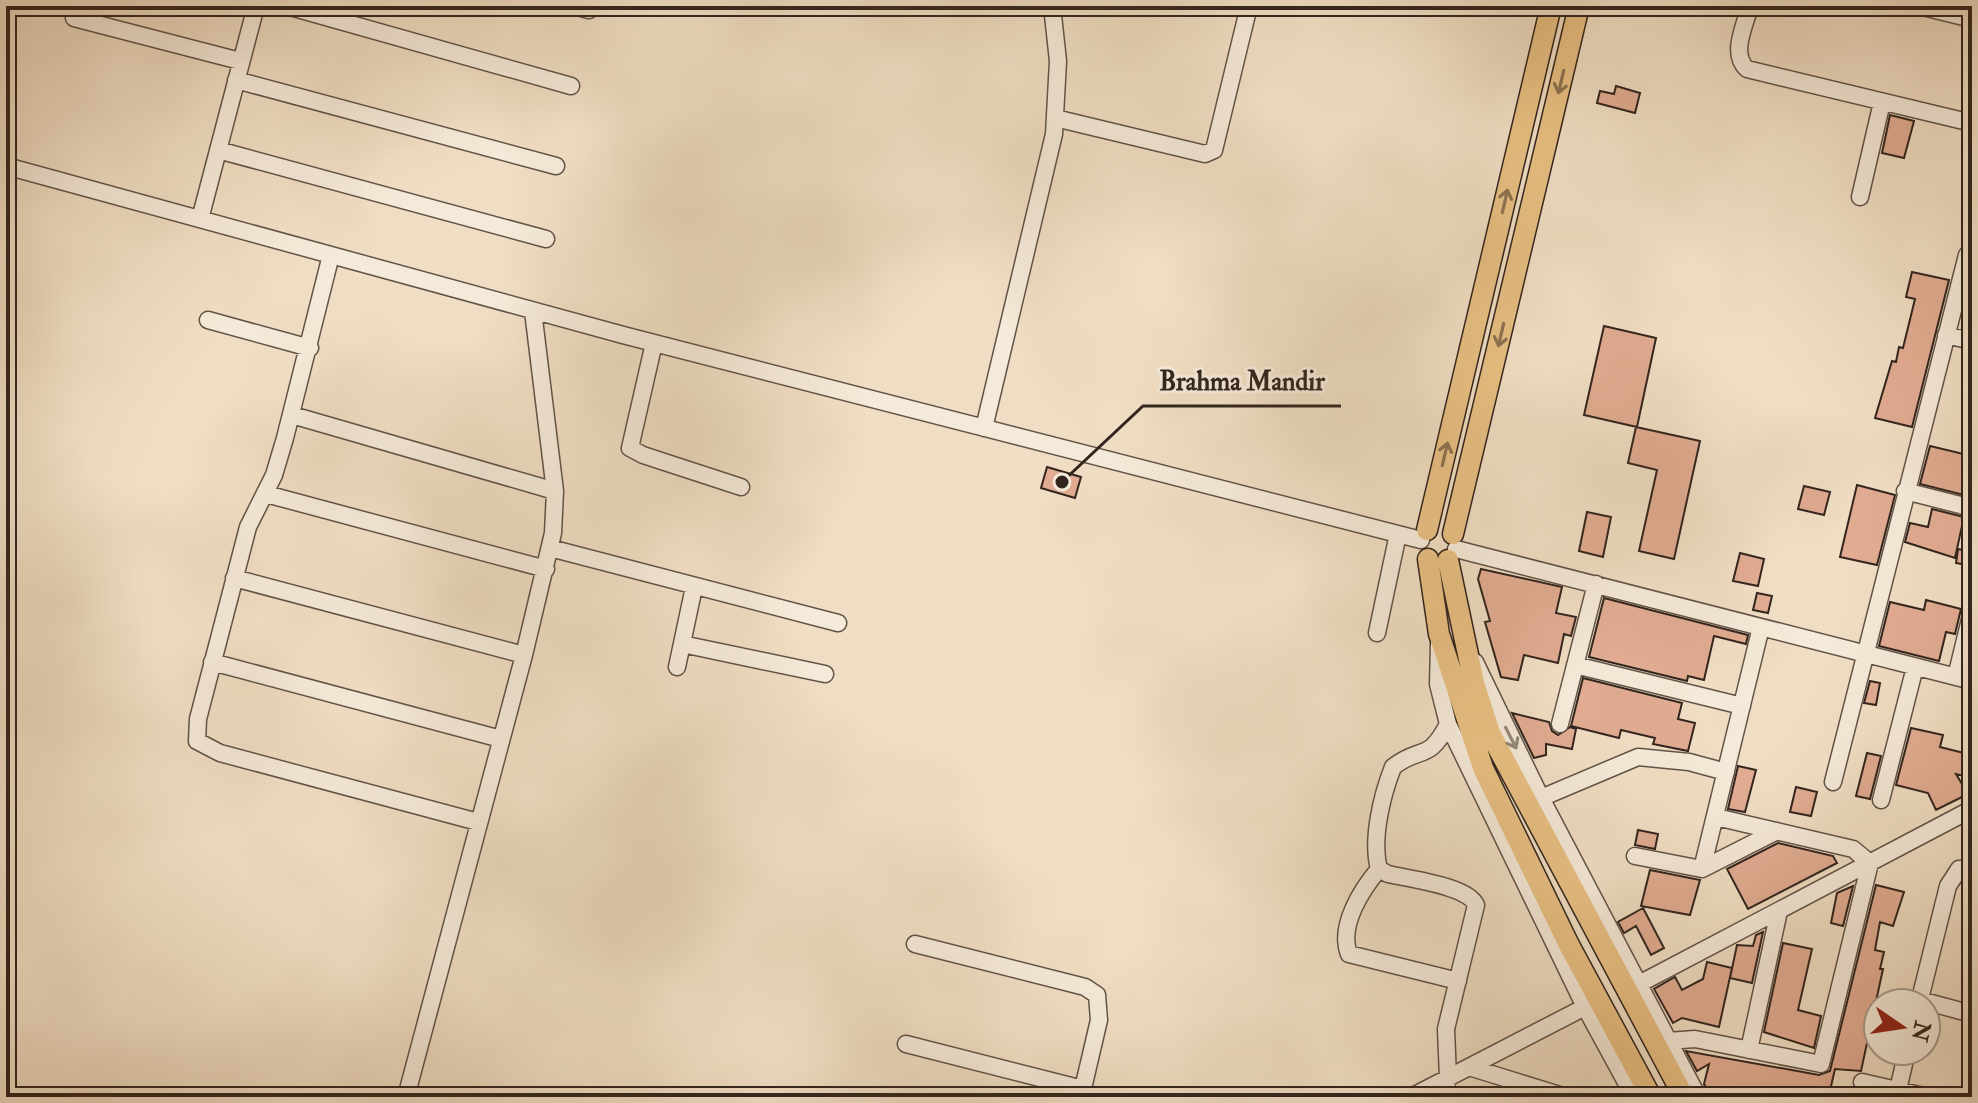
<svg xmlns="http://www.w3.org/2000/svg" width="1978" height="1103" font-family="'IM FELL Double Pica',serif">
<rect width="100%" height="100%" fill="#f0dec4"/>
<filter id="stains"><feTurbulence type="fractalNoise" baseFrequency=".0025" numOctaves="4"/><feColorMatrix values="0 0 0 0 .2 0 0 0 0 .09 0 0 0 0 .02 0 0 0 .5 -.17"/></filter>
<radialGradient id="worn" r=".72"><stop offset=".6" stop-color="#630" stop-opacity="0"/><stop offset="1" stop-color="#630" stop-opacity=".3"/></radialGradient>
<!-- building -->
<path fill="#e1ac92" stroke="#32251e" stroke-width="2" d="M1616,86L1640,93L1635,113L1597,103L1600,91L1614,94Z
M1890,115L1914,121L1904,158L1882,153Z
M1912,272L1949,280L1912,427L1875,418L1892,361L1896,362L1899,347L1903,348L1915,299L1906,297Z
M1604,326L1656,338L1637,427L1584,415Z
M1636,427L1700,441L1674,559L1639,551L1657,470L1628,463Z
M1930,446L1972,456V497L1920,484Z
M1047,467L1081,477L1075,498L1041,488Z
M1857,485L1895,495L1877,565L1840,557Z
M1804,486L1830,492L1824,515L1798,509Z
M1932,509L1964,517L1955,558L1905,542L1910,523L1928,527Z
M1587,512L1611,517L1603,557L1579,551Z
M1958,549L1972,552V566L1956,563Z
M1740,553L1764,559L1758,586L1733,581Z
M1481,569L1562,587L1556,613L1576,617L1571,636L1564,634L1558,663L1524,655L1518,680L1501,677L1485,622L1490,621L1478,579Z
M1757,593L1772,596L1768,613L1753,610Z
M1604,598L1748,635L1746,644L1714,636L1704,680L1688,676L1687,681L1589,657Z
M1926,600L1961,609L1955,634L1946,632L1939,661L1879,646L1890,602L1924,610Z
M1583,678L1682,703L1678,719L1695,723L1688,751L1653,744L1655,738L1621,730L1619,738L1571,726Z
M1870,681L1880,683L1876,705L1864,703Z
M1512,713L1549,722L1552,731L1558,735L1570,727L1576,729L1572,749L1546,744V755L1534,758Z
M1911,728L1943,735L1940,747L1972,755V778L1956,774L1968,794L1936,810L1928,793L1896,785Z
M1867,753L1881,756L1870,799L1856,796Z
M1738,766L1756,770L1745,812L1728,809Z
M1796,787L1817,792L1811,816L1790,812Z
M1638,830L1658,834L1655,849L1635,845Z
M1778,843L1833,856L1837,863L1748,909L1727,869Z
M1650,870L1700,880L1690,915L1641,906Z
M1876,885L1904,892L1893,926L1880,922L1875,950L1884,952L1880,969H1883L1861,1071L1835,1069L1829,1095L1806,1089L1805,1097H1711L1704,1084L1709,1064L1697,1071L1686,1051L1819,1075L1830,1071Z
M1853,886L1843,926L1831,923L1837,893Z
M1643,908L1664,948L1651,955L1636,926L1624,933L1618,922Z
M1763,932L1752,983L1730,978L1737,945L1753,946L1756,935Z
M1783,943L1812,949L1798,1010L1821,1016L1814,1048L1764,1032Z
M1707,962L1732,968L1719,1027L1682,1018L1673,1023L1654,989L1675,977L1682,990L1703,979Z"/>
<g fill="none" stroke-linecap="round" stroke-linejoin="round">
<defs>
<path id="minor" d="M287,6L571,86
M574,6L589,10
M1750,6C1745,25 1730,54 1747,69L1972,123
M1919,6L1972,19
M74,18L240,61
M236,80L556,166
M1055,118L1205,154L1214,150L1249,6
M218,150L546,239
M6,166L623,335L1421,540
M1860,197L1882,102
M200,219L256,6
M331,255L285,438L274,475L248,527L198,719L197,741L220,753L478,822
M208,320L310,348
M1946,335L1972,341
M654,343L630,448L643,455L741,487
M292,415L555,491
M984,428L1054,134L1058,61L1052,6
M1905,491L1972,508
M266,494L546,569
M550,548L838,623
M1456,549L1972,681
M234,578L524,655
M1377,633L1398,534
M682,644L825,674
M1439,644L1438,684L1448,724L1585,1007L1634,1097
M212,662L501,739
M1475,662L1541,798L1698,1097
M1575,665L1742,706
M677,667L694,587
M1956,677L1972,611
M1560,724L1596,584
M1833,782L1967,255L1972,250
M1541,798L1638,757L1689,762L1726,772
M1881,800L1915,667
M1635,856L1702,869L1777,831
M1379,869C1362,889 1338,926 1349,954L1458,981
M1702,869L1761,627
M915,944L1085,987L1097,995L1099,1020L1081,1097
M1637,985L1972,809
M1920,1000L1972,1014
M1919,1003L1948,886L1959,869H1972
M1668,1041L1695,1039L1821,1064L1870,863L1853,849L1716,817
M906,1044L1083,1089
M1749,1050L1779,911
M1469,1067L1566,1097
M1862,1082L1928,1097
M1898,1090L1907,1051
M406,1097L524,655L553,533L555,491L533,311
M1411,1097L1585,1007
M1444,1097L1448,1078L1446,1029L1476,905C1468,886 1410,879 1388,874L1379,869C1371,839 1382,795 1393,767C1421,745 1428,763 1448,724"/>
<path id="major" d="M1427,530L1551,6
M1453,534L1579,6
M1428,559L1439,634L1483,768L1569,945L1651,1097
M1448,560L1474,683L1490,733L1684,1097"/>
</defs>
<!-- minor casing -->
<use href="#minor" stroke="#625348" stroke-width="19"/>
<!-- major casing -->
<use href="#major" stroke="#32251e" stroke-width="23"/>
<!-- minor -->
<use href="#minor" stroke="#f5ead9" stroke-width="16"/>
<!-- major -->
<use href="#major" stroke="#e8bf82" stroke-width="20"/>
</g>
<!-- one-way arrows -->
<defs><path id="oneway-shaft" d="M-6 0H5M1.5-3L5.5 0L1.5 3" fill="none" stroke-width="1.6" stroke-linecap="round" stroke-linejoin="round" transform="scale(2)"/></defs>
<g stroke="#8d7250">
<use href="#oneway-shaft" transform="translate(1561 82) rotate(103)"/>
<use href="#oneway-shaft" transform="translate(1505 201) rotate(-77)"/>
<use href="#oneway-shaft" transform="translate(1501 335) rotate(103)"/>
<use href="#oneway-shaft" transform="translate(1445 454) rotate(-77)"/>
</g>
<use stroke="#94887c" href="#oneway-shaft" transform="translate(1511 738) rotate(63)"/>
<!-- callouts -->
<path fill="none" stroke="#32251e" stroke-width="3" d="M1062 482L1143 406H1341"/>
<circle fill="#32251e" stroke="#f5ead9" stroke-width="3" cx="1062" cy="482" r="8"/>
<g font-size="26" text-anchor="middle" font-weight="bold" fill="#32251e" stroke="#f5ead9" stroke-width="6" stroke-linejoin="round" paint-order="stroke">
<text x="1242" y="390">Brahma Mandir</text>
</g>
<!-- margin -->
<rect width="1978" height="1103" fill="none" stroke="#f0dec4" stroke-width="32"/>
<rect x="8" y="8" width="1962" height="1087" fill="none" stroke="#32251e" stroke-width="4"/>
<rect x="16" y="16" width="1946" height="1071" fill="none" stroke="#32251e" stroke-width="2"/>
<!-- north arrow -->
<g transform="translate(1902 1027) rotate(103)"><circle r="38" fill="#f5ead9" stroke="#a79b8e" stroke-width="2"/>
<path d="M0-6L14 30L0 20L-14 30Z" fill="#8f2418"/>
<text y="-12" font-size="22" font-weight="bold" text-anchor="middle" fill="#32251e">N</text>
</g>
<rect width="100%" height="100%" filter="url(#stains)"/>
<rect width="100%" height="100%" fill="url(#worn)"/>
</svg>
